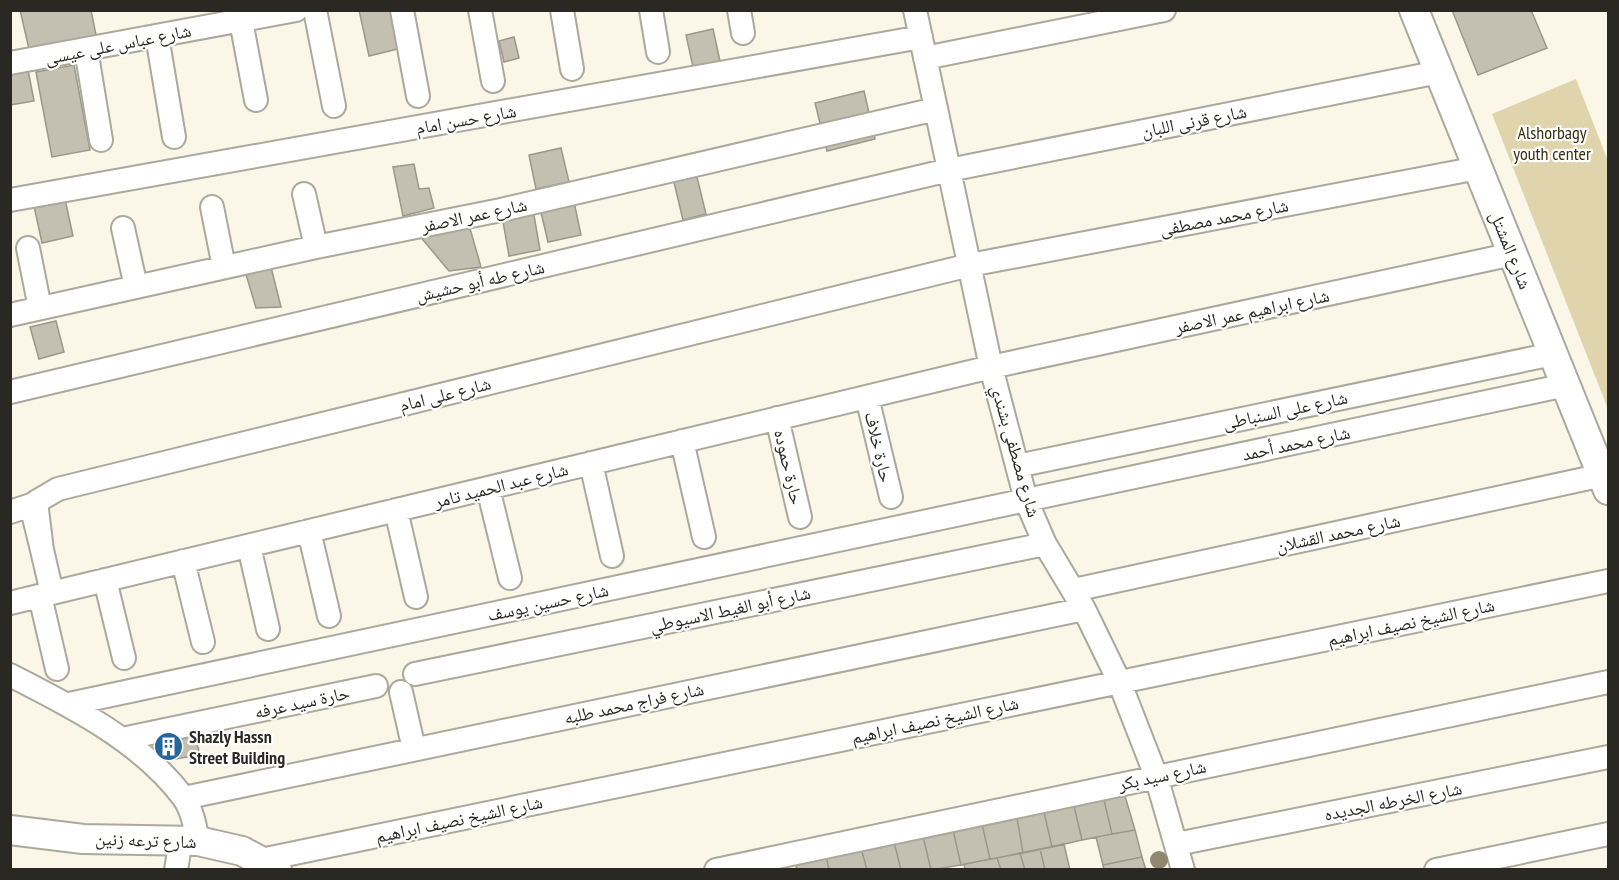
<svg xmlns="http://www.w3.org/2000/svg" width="1619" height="880" font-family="'PT Sans Narrow','Noto Naskh Arabic',sans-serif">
<rect width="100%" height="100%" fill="#faf6e8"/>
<!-- green -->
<path fill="#dfd4ab" d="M1576,79L1608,161V409L1492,114Z"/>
<!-- building -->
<path fill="#c3c0b2" stroke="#9b978a" stroke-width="1.5" d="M20,10H91L96,35L29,49Z
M359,10H393L402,48L369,56Z
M1452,10H1531L1547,48L1478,75Z
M713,29L720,61L693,67L686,35Z
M514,37L519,58L504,62L499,41Z
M74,65L90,150L52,157L36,72Z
M28,70L34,101L10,105V73Z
M864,91L875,139L827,151L815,103Z
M561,148L569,182L536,189L529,155Z
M414,164L419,189L429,188L434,208L403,216L393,167Z
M696,173L706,214L683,220L673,178Z
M573,197L581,235L548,242L539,204Z
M65,199L73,236L42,243L34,206Z
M532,204L540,250L509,256L501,210Z
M469,225L481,267L449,271L418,234Z
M271,267L281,307L256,308L245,271Z
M56,321L64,352L39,359L30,327Z
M193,728L200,755L164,761L163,755L146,759L137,740Z
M1125,796L1135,830L1112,834L1104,800Z
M1104,800L1112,834L1082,840L1074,806Z
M1074,806L1082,840L1052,847L1044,812Z
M1044,812L1052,847L1023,853L1017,818Z
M1017,818L1023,853L990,859L982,824Z
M982,824L990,859L961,865L953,830Z
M953,830L961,865L931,870L923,836Z
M1135,830L1142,857L1103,865L1096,837Z
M923,836L931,870H901L894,842Z
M894,842L901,870H867L861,848Z
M1064,844L1070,870H1045L1040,849Z
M861,848L867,870H829L826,855Z
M1040,849L1045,870H1025L1020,853Z
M1020,853L1025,870H1001L997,858Z
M826,855L829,870H797L795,861Z
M1142,857L1146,870H1104L1103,865Z
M997,858L1001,870H965L964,864Z"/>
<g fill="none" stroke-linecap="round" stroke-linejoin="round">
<defs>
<path id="minor" d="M315,10L334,106
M402,10L418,96
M480,10L493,81
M562,10L572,69
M651,10L658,52
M739,10L743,33
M915,10L991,367L1026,500L1045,544L1084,609L1119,681L1156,776L1183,870
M241,21L256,100
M157,36L174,137
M86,49L101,140
M925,58L1164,10
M10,63L296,10
M304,194L316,247
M10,200L921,37
M212,207L224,267
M123,228L136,287
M28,248L40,308
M10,315L316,247L501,210L936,109
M10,392L949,170L1439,72
M867,397L891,497
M777,418L800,517
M682,441L704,537
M591,463L612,556
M1017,466L1553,354
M488,488L510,578
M396,510L416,597
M10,512L31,505L42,550L36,502L58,489L970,265L1478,168
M309,531L329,616
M249,546L268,629
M42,550L52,593
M183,561L203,642
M105,580L124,658
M1074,590L1603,475
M40,596L57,669
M10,603L991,367L1513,254
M415,674L1045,544
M10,675C71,706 141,741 183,797C192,809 195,826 198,841
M401,692L414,749
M69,704L1566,385
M122,739L376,686
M184,798L1084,609
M1177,844L1608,757
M261,860L1608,581
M176,870L181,839
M716,870L1608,682
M1436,870L1608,834"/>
<path id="tertiary" d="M1414,10L1608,490
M10,830L83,839L198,841L242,851L277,870"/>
</defs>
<!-- minor casing -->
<use href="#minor" stroke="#aca89b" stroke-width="26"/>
<!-- tertiary casing -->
<use href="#tertiary" stroke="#aca89b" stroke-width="32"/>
<!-- minor -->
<use href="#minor" stroke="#fff" stroke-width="22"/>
<!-- tertiary -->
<use href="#tertiary" stroke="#fff" stroke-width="28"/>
</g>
<!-- trees -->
<circle fill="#8f886e" cx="1159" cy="860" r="9"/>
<!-- icons -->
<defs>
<symbol id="building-disc" viewBox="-11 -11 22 22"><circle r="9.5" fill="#25679c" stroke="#fff"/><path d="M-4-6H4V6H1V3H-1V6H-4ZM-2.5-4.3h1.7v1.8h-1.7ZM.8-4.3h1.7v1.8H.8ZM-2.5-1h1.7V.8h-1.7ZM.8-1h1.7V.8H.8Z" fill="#fff"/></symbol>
</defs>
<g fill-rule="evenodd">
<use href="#building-disc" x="152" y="730" width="33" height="33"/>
</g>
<g text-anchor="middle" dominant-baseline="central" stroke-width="4.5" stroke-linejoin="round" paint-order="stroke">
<!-- street labels -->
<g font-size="18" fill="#292823" stroke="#fff">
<text transform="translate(118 44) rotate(-11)">شارع عباس على عيسى</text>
<text transform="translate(466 119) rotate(-10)">شارع حسن امام</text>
<text transform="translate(1194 121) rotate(-11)">شارع قرنى اللبان</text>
<text transform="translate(474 215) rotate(-12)">شارع عمر الاصفر</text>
<text transform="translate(1224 217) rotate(-11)">شارع محمد مصطفى</text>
<text transform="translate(1511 250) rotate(68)">شارع المشتل</text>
<text transform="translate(480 281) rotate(-13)">شارع طه أبو حشيش</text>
<text transform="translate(1252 311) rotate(-12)">شارع ابراهيم عمر الاصفر</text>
<text transform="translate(445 394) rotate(-14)">شارع على امام</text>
<text transform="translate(1285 410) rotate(-12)">شارع على السنباطى</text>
<text transform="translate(1296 443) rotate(-12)">شارع محمد أحمد</text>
<text transform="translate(879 447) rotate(77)">حارة خلاف</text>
<text transform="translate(1016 451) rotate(74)">شارع مصطفى بشندي</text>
<text transform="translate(789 467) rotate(77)">حارة حموده</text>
<text transform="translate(501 485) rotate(-14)">شارع عبد الحميد تامر</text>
<text transform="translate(1338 533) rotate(-12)">شارع محمد القشلان</text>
<text transform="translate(548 602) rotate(-12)">شارع حسين يوسف</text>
<text transform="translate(730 609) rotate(-12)">شارع أبو الغيط الاسيوطي</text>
<text transform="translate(1411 622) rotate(-12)">شارع الشيخ نصيف ابراهيم</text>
<text transform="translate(302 702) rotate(-12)">حارة سيد عرفه</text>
<text transform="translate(634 703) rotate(-12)">شارع فراج محمد طلبه</text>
<text transform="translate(935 720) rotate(-12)">شارع الشيخ نصيف ابراهيم</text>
<text transform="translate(1162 775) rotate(-12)">شارع سيد بكر</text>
<text transform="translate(1393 801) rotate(-11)">شارع الخرطه الجديده</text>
<text transform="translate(459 819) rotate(-12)">شارع الشيخ نصيف ابراهيم</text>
<text transform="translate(146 840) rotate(2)">شارع ترعه زنين</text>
</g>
<!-- park labels -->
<g font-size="18" fill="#382e0a" stroke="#fff">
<text x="1552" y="132">Alshorbagy<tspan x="1552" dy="21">youth center</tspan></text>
</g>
<!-- poi labels -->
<g font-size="18" font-weight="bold" fill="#292823" stroke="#fff" text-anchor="start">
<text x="189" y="736">Shazly Hassn<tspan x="189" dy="21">Street Building</tspan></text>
</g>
</g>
<!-- border -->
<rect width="1619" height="880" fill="none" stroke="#292823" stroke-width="24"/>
</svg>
